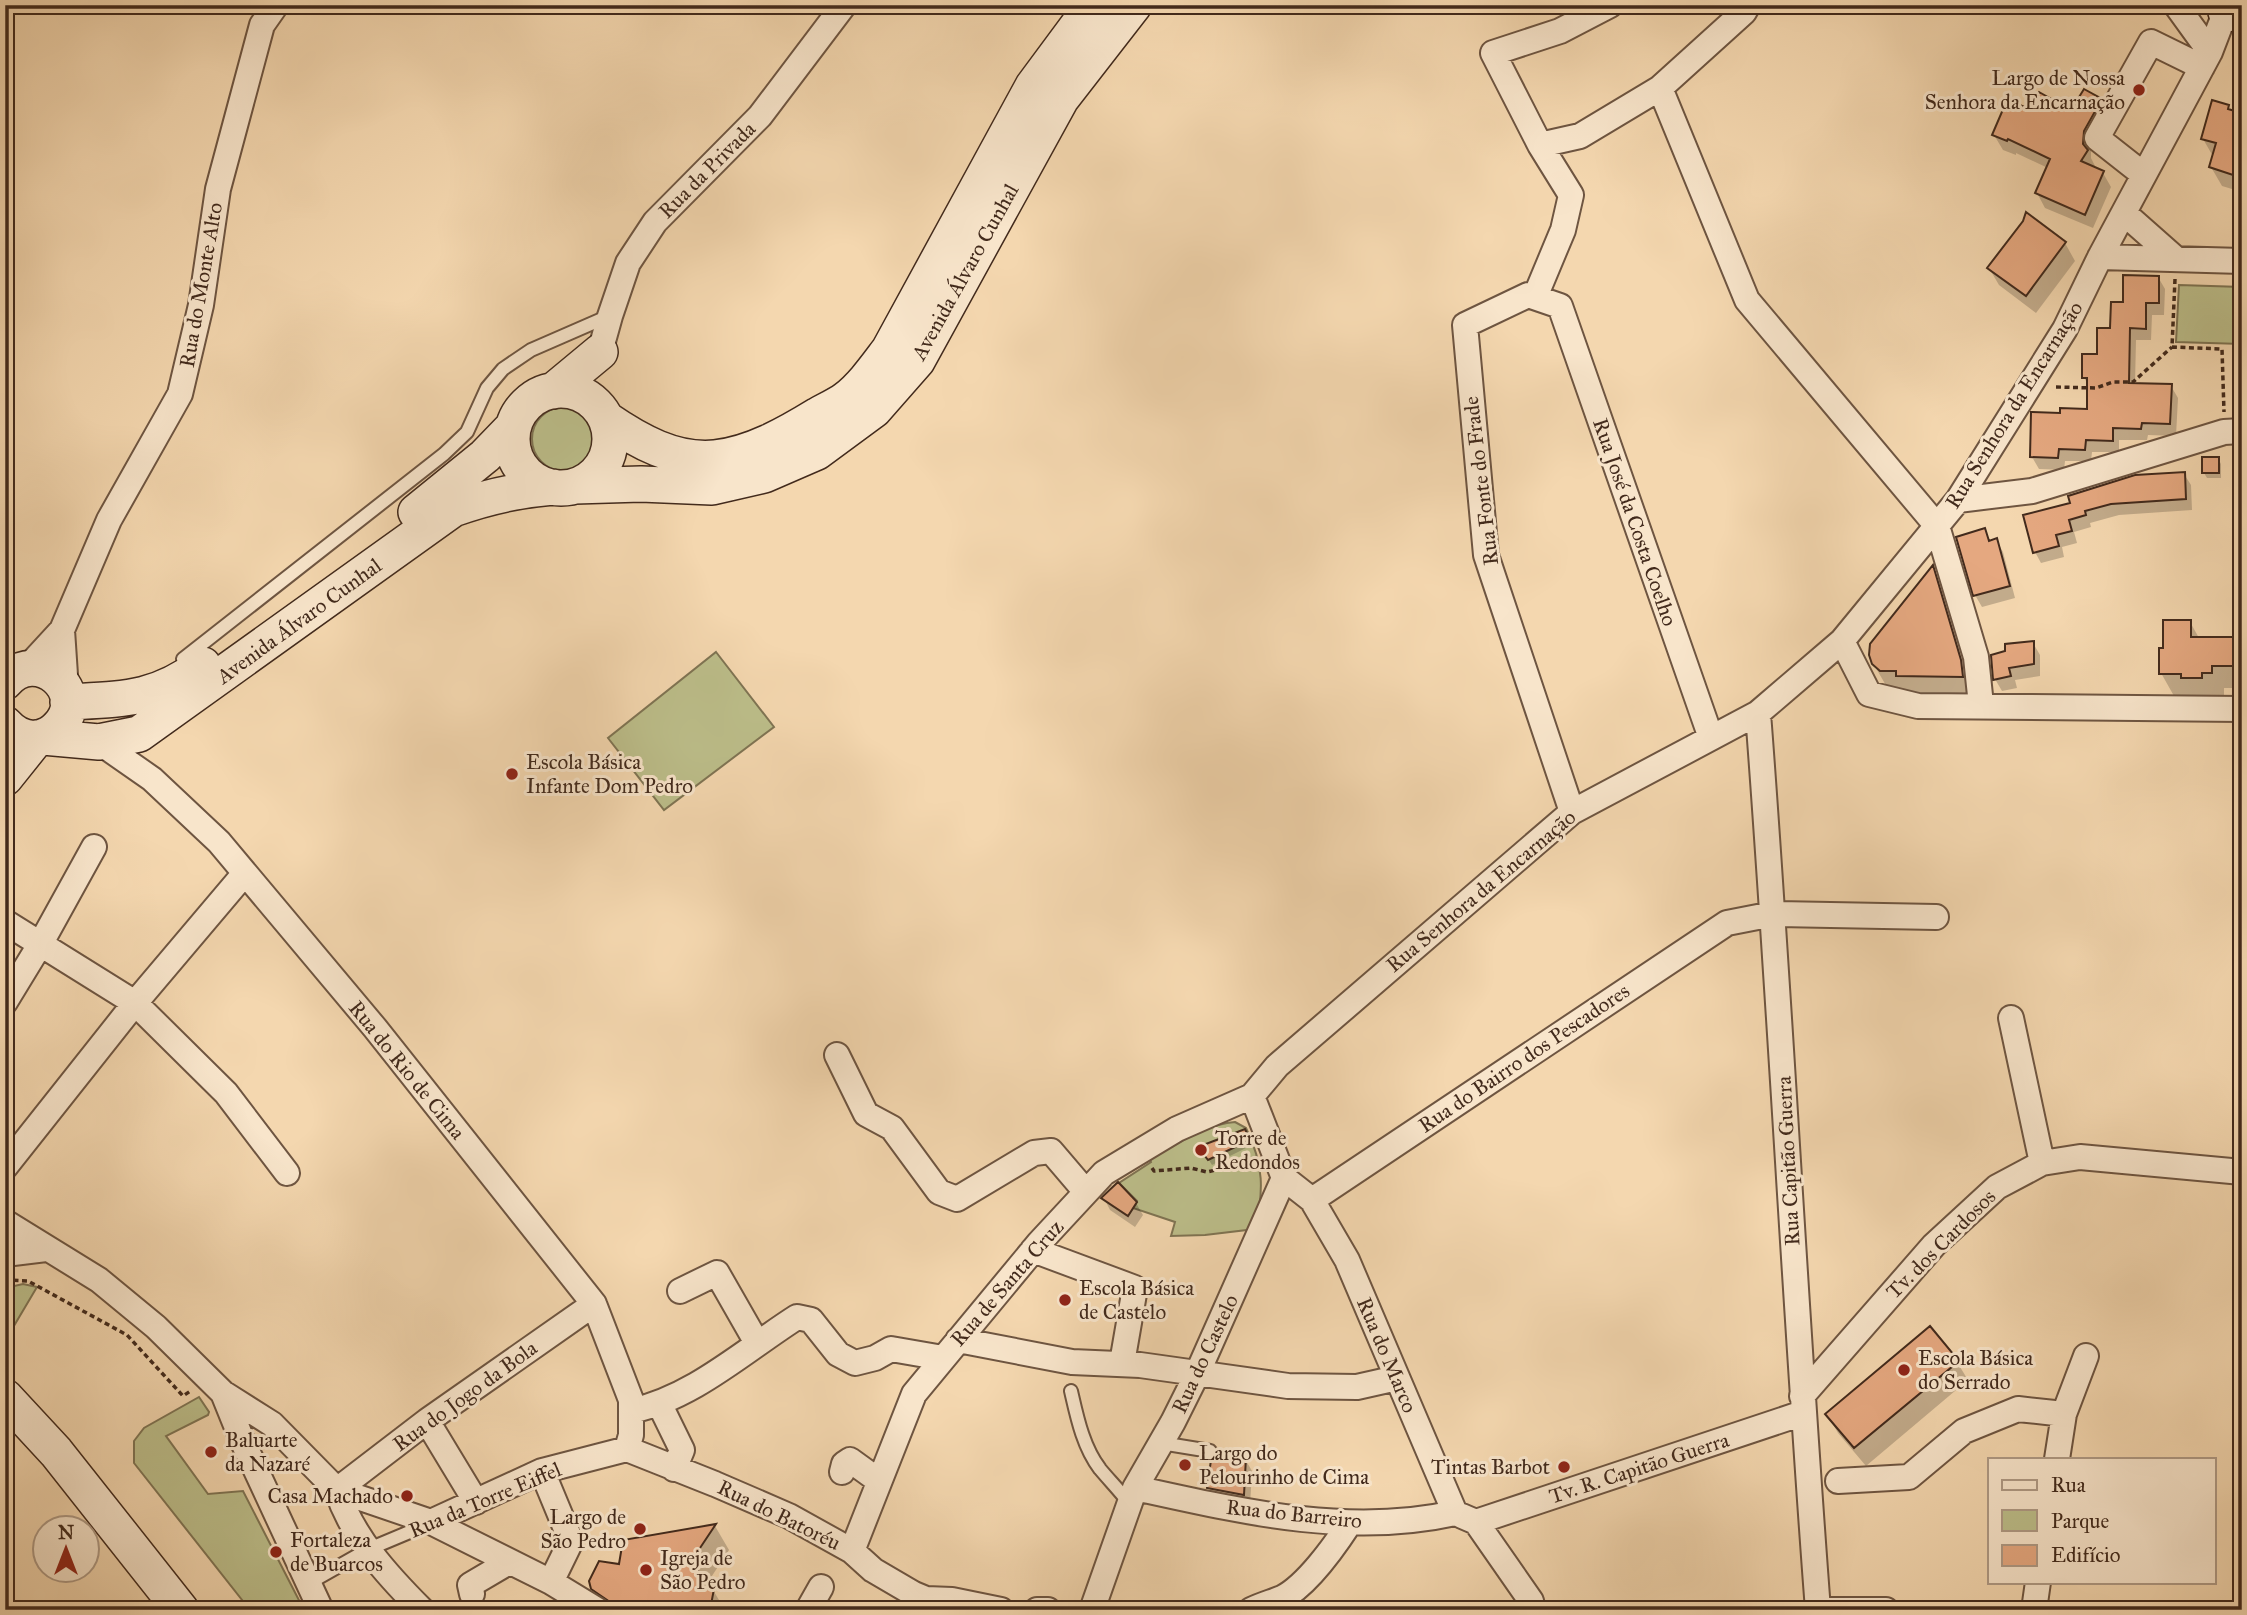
<svg xmlns="http://www.w3.org/2000/svg" width="2247" height="1615" font-family="'IM FELL Great Primer',serif">
<rect width="100%" height="100%" fill="#f4d7af"/>
<filter id="stains"><feTurbulence type="fractalNoise" baseFrequency=".00286" numOctaves="4"/><feColorMatrix values="0 0 0 0 .2 0 0 0 0 .09 0 0 0 0 .02 0 0 0 .5 -.17"/></filter>
<radialGradient id="worn" r=".72"><stop offset=".6" stop-color="#630" stop-opacity="0"/><stop offset="1" stop-color="#630" stop-opacity=".3"/></radialGradient>
<!-- green -->
<path fill="#bcbe8a" stroke="#7f7453" stroke-width="2" d="M2179,285L2242,287V344L2176,342Z
M532 439a32 32 0 1 1 64 0a32 32 0 1 1-64 0Z
M716,652L774,727L664,810L608,738Z
M1235,1122L1246,1128C1264,1165 1264,1191 1255,1229L1205,1235L1171,1236L1175,1222L1133,1208L1137,1201L1119,1183L1151,1162L1150,1159C1176,1145 1205,1124 1235,1122Z
M23,1284L37,1287L5,1341V1288Z
M199,1397L209,1412L208,1415L166,1436L208,1494L243,1491L304,1610H250L134,1463V1441L144,1428Z"/>
<!-- shadow -->
<path fill="#0003" d="M2100,101L2109,115L2091,147V158L2095,166L2093,169L2103,173L2111,187L2093,228L2045,208L2037,193L2048,168L2016,153V155L2003,150L1994,135L2030,111L2072,113Z
M2228,107L2231,112L2242,115V192L2222,186L2211,167L2214,158L2203,139Z
M2027,215L2065,243L2075,261L2036,313L1999,285L1989,268Z
M2158,277L2165,289L2164,315H2152L2151,340H2136L2135,385L2171,386L2178,398L2176,436L2148,435L2147,440H2119V452H2092L2091,461H2065L2064,470L2039,469L2032,457L2061,415L2088,411L2089,387L2084,377L2098,356L2125,304Z
M2218,458L2221,464V478H2207L2204,473Z
M2184,474L2191,485L2192,510L2119,515L2090,523L2091,527L2074,532L2077,543L2062,547L2064,557L2041,563L2035,552L2072,504Z
M1984,530L1991,542L1996,540L2003,552L2015,598L1982,607L1975,595Z
M1933,568L1954,604L1982,699L1895,701L1873,663Z
M2190,622L2199,638L2242,639V688H2224V695H2214V700H2196L2194,696H2174L2161,673L2164,649Z
M2033,643L2040,655V676L2015,680L2017,688L2002,691L1995,679Z
M1248,1136L1252,1145L1212,1165L1201,1147Z
M1104,1198L1136,1203L1143,1215L1135,1227L1110,1210Z
M1957,1362L1968,1380L1866,1466L1838,1433L1827,1414Z
M1245,1459L1252,1471L1250,1506L1216,1500L1209,1488Z
M715,1526L729,1550L706,1585L709,1590H713L725,1610H605L592,1588L621,1566Z"/>
<!-- building -->
<path fill="#e5a880" stroke="#422a1c" stroke-width="2" d="M2084,89L2102,99L2084,131L2083,144L2088,150L2081,161L2104,171L2085,215L2035,193L2050,159L2008,139L2007,141L1992,135L2007,100L2030,109L2039,92L2071,110Z
M2212,100L2229,105L2228,109L2242,113V158L2238,157L2233,175L2209,167L2216,143L2201,139Z
M2026,212L2066,242L2026,296L1987,268L2023,221Z
M2123,275L2159,276V303H2146V329L2130,328L2129,383L2172,384L2170,424L2142,423L2141,429L2113,428V441L2086,440L2085,450L2059,449L2058,458L2030,457L2031,412L2060,413V408L2087,409V378H2082V354H2097V328H2110L2111,302H2123Z
M2202,457H2219V473H2202Z
M2185,472L2186,499L2111,504L2085,511L2086,515L2069,520L2072,531L2056,535L2059,546L2033,553L2023,515L2070,503L2068,496L2135,475Z
M1985,528L1989,541L1997,538L2010,586L1973,596L1956,537Z
M1933,565L1961,660L1963,677L1896,676V671H1880L1872,664L1869,655L1870,644Z
M2163,620H2191V637H2242V666H2212V673H2202V678H2181V674H2159V648H2163Z
M2034,641V664L2009,668L2011,676L1993,680L1991,655L2005,651V644Z
M1245,1129L1250,1140L1208,1160L1198,1147Z
M1118,1182L1137,1202L1128,1216L1101,1198Z
M1930,1326L1959,1361L1854,1448L1825,1414Z
M1217,1456L1246,1457L1244,1495L1207,1488L1211,1460Z
M716,1524L690,1563L703,1576L700,1588L714,1589L710,1610H614L613,1604L591,1589L589,1581L599,1561L619,1564L623,1540Z"/>
<g fill="none" stroke-linecap="round" stroke-linejoin="round">
<defs>
<path id="lane" d="M183,659L444,454L467,432L487,388L503,369L531,350L609,316
M1071,1391C1077,1417 1083,1447 1100,1469C1110,1481 1120,1491 1129,1503
M1161,1443L1210,1451
M309,1583L369,1549L431,1523"/>
<path id="street" d="M1610,5L1560,31L1493,53L1540,145L1580,136L1660,88L1744,12L1748,5
M2176,5L2210,52
M1660,88L1747,300L1937,526L1976,657L1981,705
M2144,175L2097,138L2151,42L2202,67
M2124,213L2176,259
M2100,257L2242,261
M1535,297L1563,230L1571,195L1540,145
M600,352L610,316L628,263L655,222L760,116L844,5
M1958,500L2032,491L2224,432L2242,431
M62,630L66,690
M1842,641L1869,694L1918,706L2242,709
M27,668L62,630L109,520L180,394L201,305L218,189L262,25L276,5
M1758,713C1781,1012 1795,1311 1818,1610
M99,742L152,779L219,842L375,1028L594,1304L631,1400V1435L627,1449
M1572,812L1486,555L1465,325L1528,295L1560,306L1711,738
M5,922L135,1003L226,1093L287,1173
M5,1002L41,943L94,847
M2011,1018L2042,1163
M837,1055L866,1114L892,1128L939,1192L957,1199L1034,1153L1051,1151L1086,1192
M5,1167L135,1003L245,873
M1284,1178L1312,1200L1727,923L1773,914L1936,917
M1312,1200L1347,1260L1455,1513
M5,1222L99,1280L156,1327L223,1393L242,1440L321,1610
M1033,1250L1135,1288L1122,1363
M5,1254L46,1249
M680,1291L717,1273L757,1343
M958,1340L1072,1362L1140,1365L1288,1386L1357,1387L1397,1378
M223,1393L272,1424L337,1490L431,1522L551,1582L597,1610
M1802,1396L1934,1245L1997,1187L2042,1163L2080,1157L2242,1172
M659,1403L682,1450L674,1469
M631,1411C693,1398 745,1350 797,1317L811,1320L838,1354L855,1363L875,1358L891,1349L943,1358
M427,1421L476,1502
M2057,1459L2064,1414L2086,1356
M542,1471L571,1541L551,1582
M842,1472L844,1464L850,1460L879,1481
M1838,1481L1909,1477L1964,1431L2018,1409L2064,1414
M1135,1488C1240,1511 1348,1537 1455,1513
M337,1490L427,1421L594,1304
M337,1490C352,1537 388,1576 422,1610
M1462,1516L1476,1522L1531,1601L1533,1610
M431,1522L542,1471L627,1449L715,1484L789,1516L852,1551L873,1570L914,1594L926,1599L952,1600L1001,1610
M1476,1522L1803,1413
M852,1551L914,1394L1039,1243L1104,1173L1177,1129L1252,1096L1277,1066L1572,812L1758,713L1842,641L1958,500L2065,329L2100,257L2210,52L2228,5
M472,1594L470,1585L509,1562
M808,1610L821,1587
M1037,1610H1048
M1092,1610L1135,1488L1173,1422L1197,1374L1284,1178L1252,1096
M1251,1610C1261,1605 1272,1602 1282,1598C1306,1586 1334,1547 1349,1524
M1818,1610H1886
M2034,1610L2038,1582"/>
<path id="secondary" d="M2226,12L2242,15
M512 439a49 49 0 1 1 98 0a49 49 0 1 1-98 0Z
M553,391L600,352
M606,419C638,441 675,462 715,458C752,454 787,434 818,415C827,410 838,405 846,399C863,386 876,367 889,350L1033,86L1093,5
M575,486L641,484L712,487L764,475L817,452L874,410L917,361L1061,99L1134,5
M416,512L485,456L513,427
M5,682C37,644 92,693 58,727C53,733 46,736 39,738C26,740 14,734 5,724
M68,702C125,699 155,700 203,665
M43,737L99,742L139,734L453,509C486,497 517,490 553,487
M5,778L37,738
M5,1397L56,1452L181,1610"/>
</defs>
<!-- lane casing -->
<use href="#lane" stroke="#6e5541" stroke-width="16"/>
<!-- street casing -->
<use href="#street" stroke="#6e5541" stroke-width="28"/>
<!-- secondary casing -->
<use href="#secondary" stroke="#422a1c" stroke-width="38"/>
<!-- path -->
<path stroke="#422a1c" stroke-width="3.5" stroke-dasharray="5 3.5" stroke-linecap="butt" d="M2175,279L2172,347L2222,349L2224,412
M2056,387L2096,388L2113,382H2133L2172,347
M1152,1168L1154,1171L1191,1168L1207,1172L1241,1164
M5,1280L28,1281L127,1335L183,1396L192,1390
M5,1360L7,1362"/>
<!-- lane -->
<use href="#lane" stroke="#f8e5cb" stroke-width="12"/>
<!-- street -->
<use href="#street" stroke="#f8e5cb" stroke-width="24"/>
<!-- secondary -->
<use href="#secondary" stroke="#f8e5cb" stroke-width="35"/>
</g>
<!-- markers -->
<g fill="#8f2418" stroke="#f8e5cb" stroke-width="2.5">
<circle cx="2139" cy="90" r="7"/>
<circle cx="512" cy="774" r="7"/>
<circle cx="1201" cy="1150" r="7"/>
<circle cx="1065" cy="1300" r="7"/>
<circle cx="1904" cy="1370" r="7"/>
<circle cx="211" cy="1452" r="7"/>
<circle cx="1185" cy="1465" r="7"/>
<circle cx="1564" cy="1467" r="7"/>
<circle cx="407" cy="1496" r="7"/>
<circle cx="640" cy="1529" r="7"/>
<circle cx="276" cy="1552" r="7"/>
<circle cx="646" cy="1570" r="7"/>
</g>
<g text-anchor="middle" dominant-baseline="central" stroke-width="6" stroke-linejoin="round" paint-order="stroke">
<!-- poi labels -->
<g font-size="21" fill="#422a1c" stroke="#f8e5cb" text-anchor="start">
<text x="2125" y="78" text-anchor="end">Largo de Nossa<tspan x="2125" dy="24">Senhora da Encarnação</tspan></text>
<text x="526" y="762">Escola Básica<tspan x="526" dy="24">Infante Dom Pedro</tspan></text>
<text x="1215" y="1138">Torre de<tspan x="1215" dy="24">Redondos</tspan></text>
<text x="1079" y="1288">Escola Básica<tspan x="1079" dy="24">de Castelo</tspan></text>
<text x="1918" y="1358">Escola Básica<tspan x="1918" dy="24">do Serrado</tspan></text>
<text x="225" y="1440">Baluarte<tspan x="225" dy="24">da Nazaré</tspan></text>
<text x="1199" y="1453">Largo do<tspan x="1199" dy="24">Pelourinho de Cima</tspan></text>
<text x="1550" y="1467" text-anchor="end">Tintas Barbot</text>
<text x="393" y="1496" text-anchor="end">Casa Machado</text>
<text x="626" y="1517" text-anchor="end">Largo de<tspan x="626" dy="24">São Pedro</tspan></text>
<text x="290" y="1540">Fortaleza<tspan x="290" dy="24">de Buarcos</tspan></text>
<text x="660" y="1558">Igreja de<tspan x="660" dy="24">São Pedro</tspan></text>
</g>
<!-- street labels -->
<g font-size="21" fill="#422a1c" stroke="#f8e5cb">
<text transform="translate(707 170) rotate(-45)">Rua da Privada</text>
<text transform="translate(965 272) rotate(-61)">Avenida Álvaro Cunhal</text>
<text transform="translate(201 285) rotate(-80)">Rua do Monte Alto</text>
<text transform="translate(2014 405) rotate(-58)">Rua Senhora da Encarnação</text>
<text transform="translate(1481 481) rotate(-97)">Rua Fonte do Frade</text>
<text transform="translate(1635 522) rotate(71)">Rua José da Costa Coelho</text>
<text transform="translate(299 621) rotate(-36)">Avenida Álvaro Cunhal</text>
<text transform="translate(1481 891) rotate(-40)">Rua Senhora da Encarnação</text>
<text transform="translate(1524 1058) rotate(-34)">Rua do Bairro dos Pescadores</text>
<text transform="translate(407 1070) rotate(51)">Rua do Rio de Cima</text>
<text transform="translate(1788 1161) rotate(-93)">Rua Capitão Guerra</text>
<text transform="translate(1941 1244) rotate(-45)">Tv. dos Cardosos</text>
<text transform="translate(1007 1283) rotate(-49)">Rua de Santa Cruz</text>
<text transform="translate(1205 1354) rotate(-65)">Rua do Castelo</text>
<text transform="translate(1387 1355) rotate(67)">Rua do Marco</text>
<text transform="translate(465 1396) rotate(-36)">Rua do Jogo da Bola</text>
<text transform="translate(1639 1468) rotate(-18)">Tv. R. Capitão Guerra</text>
<text transform="translate(485 1500) rotate(-23)">Rua da Torre Eiffel</text>
<text transform="translate(1294 1514) rotate(6)">Rua do Barreiro</text>
<text transform="translate(779 1515) rotate(26)">Rua do Batoréu</text>
</g>
</g>
<!-- margin -->
<rect width="2247" height="1615" fill="none" stroke="#f4d7af" stroke-width="28"/>
<rect x="7" y="7" width="2233" height="1601" fill="none" stroke="#422a1c" stroke-width="3.5"/>
<rect x="14" y="14" width="2219" height="1587" fill="none" stroke="#422a1c" stroke-width="2"/>
<!-- legend -->
<rect x="1988" y="1458" width="228" height="126" fill="#f8e5cb" stroke="#af9a85" stroke-width="2"/>
<rect x="2002" y="1480" width="35" height="10" fill="#f8e5cb" stroke="#af9a85" stroke-width="2"/>
<text x="2051" y="1492" font-size="21" fill="#422a1c">Rua</text>
<rect x="2002" y="1510" width="35" height="21" fill="#bcbe8a" stroke="#af9a85" stroke-width="2"/>
<text x="2051" y="1528" font-size="21" fill="#422a1c">Parque</text>
<rect x="2002" y="1545" width="35" height="21" fill="#e5a880" stroke="#af9a85" stroke-width="2"/>
<text x="2051" y="1562" font-size="21" fill="#422a1c">Edifício</text>
<!-- north arrow -->
<g transform="translate(66 1549)"><circle r="33" fill="#f8e5cb" stroke="#af9a85" stroke-width="2"/>
<path d="M0-5L12 26L0 18L-12 26Z" fill="#8f2418"/>
<text y="-10" font-size="19" font-weight="bold" text-anchor="middle" fill="#422a1c">N</text>
</g>
<rect width="100%" height="100%" filter="url(#stains)"/>
<rect width="100%" height="100%" fill="url(#worn)"/>
</svg>
